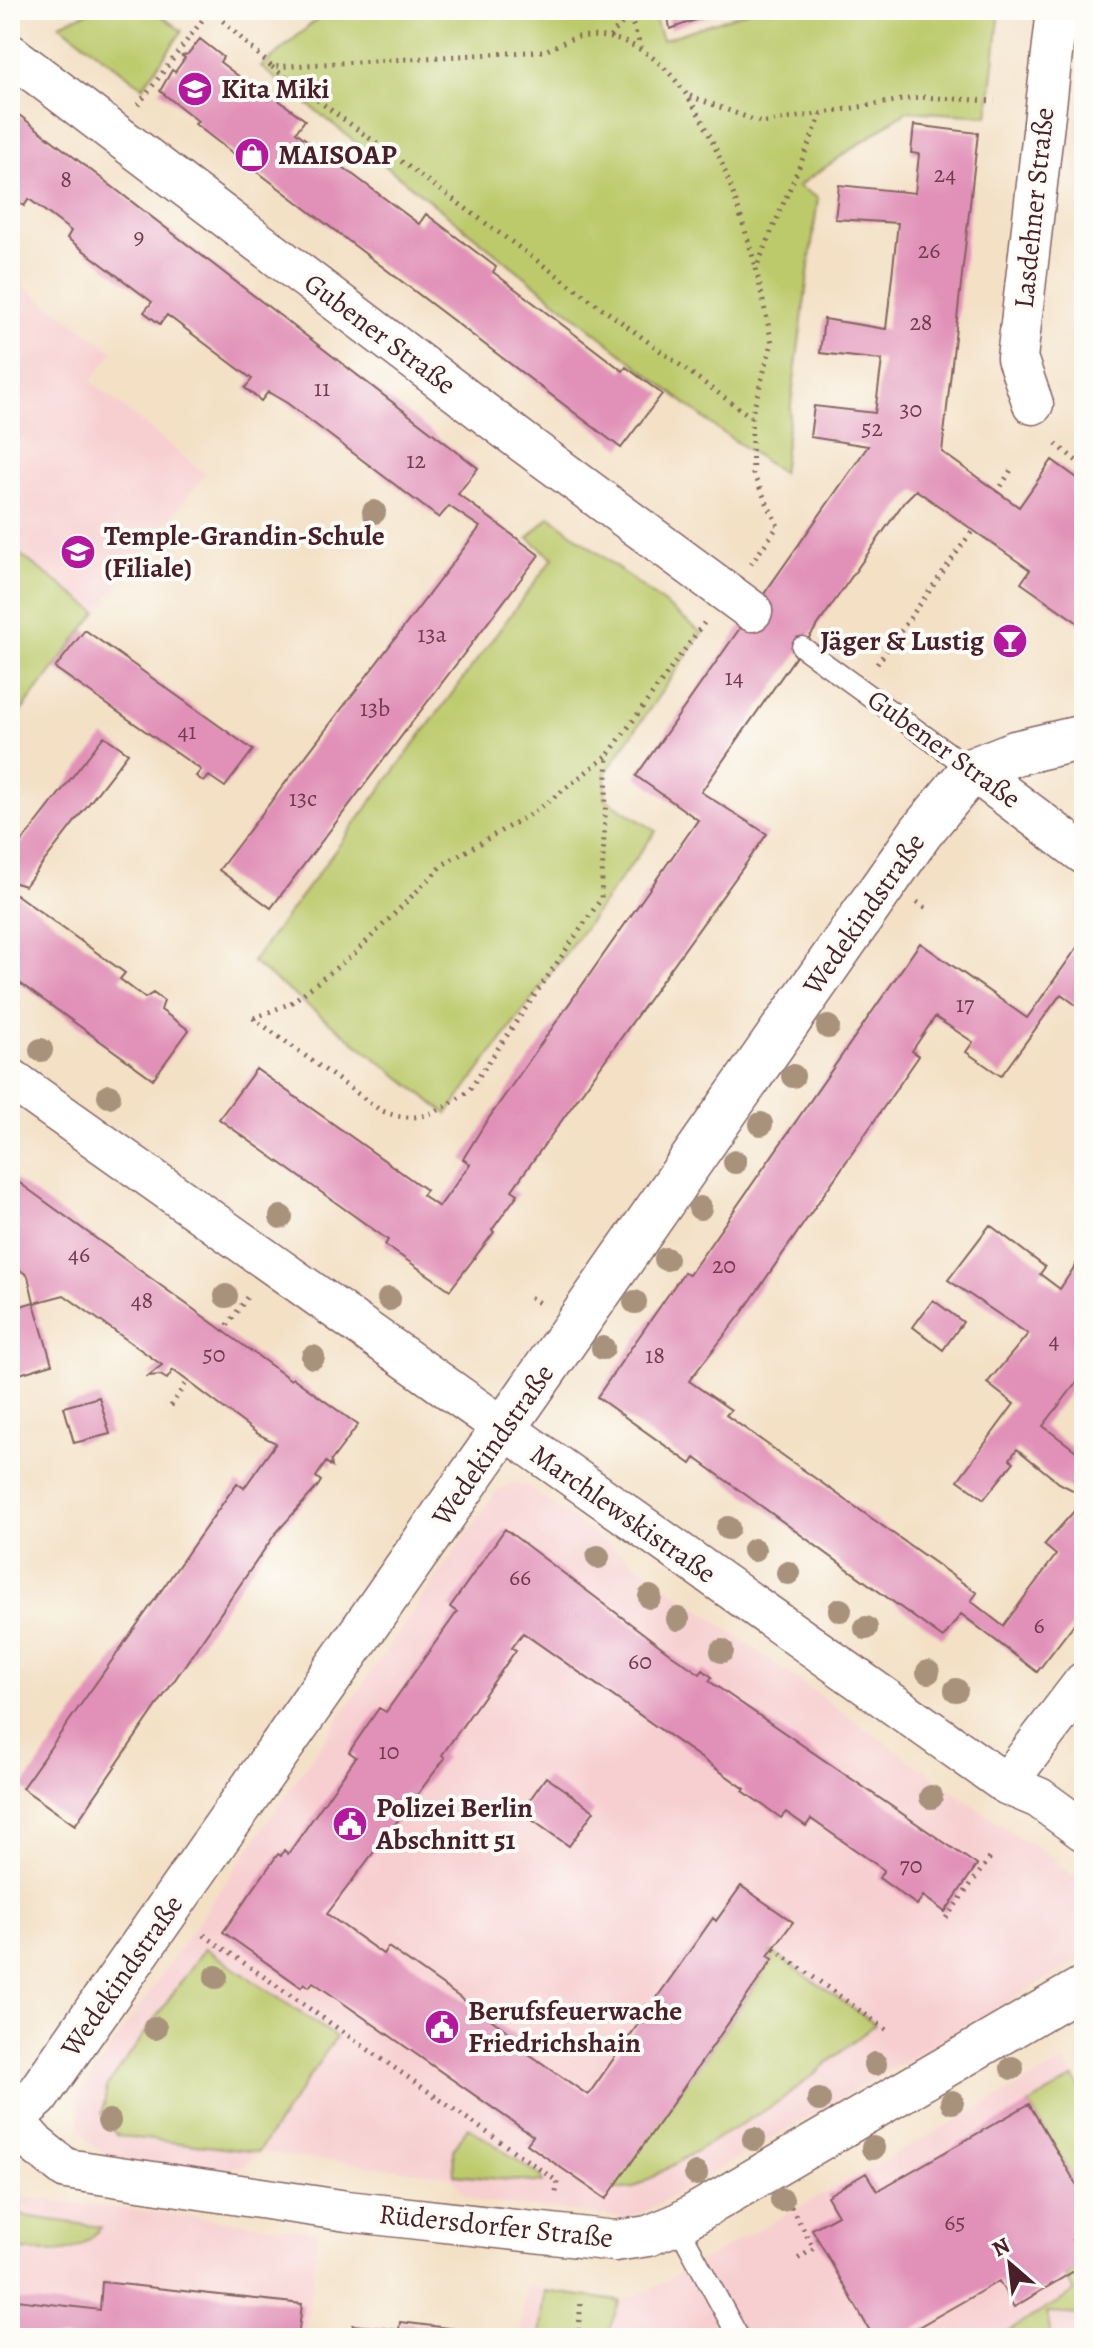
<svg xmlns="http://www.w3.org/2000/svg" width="1094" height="2348" font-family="Alegreya,serif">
<rect width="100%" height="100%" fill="#fdfcf7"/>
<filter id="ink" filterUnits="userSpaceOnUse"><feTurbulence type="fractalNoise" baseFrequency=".0125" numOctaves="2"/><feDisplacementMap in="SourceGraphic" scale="16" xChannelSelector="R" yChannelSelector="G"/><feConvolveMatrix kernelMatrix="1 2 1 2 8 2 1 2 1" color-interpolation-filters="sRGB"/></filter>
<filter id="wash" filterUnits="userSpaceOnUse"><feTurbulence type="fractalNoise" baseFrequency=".006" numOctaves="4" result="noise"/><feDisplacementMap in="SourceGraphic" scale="32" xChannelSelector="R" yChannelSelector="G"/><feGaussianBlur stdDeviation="1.8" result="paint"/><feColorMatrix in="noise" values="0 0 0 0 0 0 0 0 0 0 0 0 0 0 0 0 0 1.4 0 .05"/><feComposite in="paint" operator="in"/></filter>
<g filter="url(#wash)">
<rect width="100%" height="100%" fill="#f3e0c5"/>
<!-- built -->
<path fill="#f7cfd0" d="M10,276L113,351L91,381L205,474L10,726Z
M511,1483L527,1486L1017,1837L1056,1859L1054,1863L1084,1884V1957L650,2209L628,2218L482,2202L464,2195L451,2176L260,2152L244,2165L224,2169L110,2158L91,2143L79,2126V2094L496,1492Z
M1064,2061L1084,2095V2338H606L620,2301L647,2291Z
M10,2196L318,2231L305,2338H10Z
M526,2286L545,2291L540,2338H520Z"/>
<!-- green -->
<path fill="#bcca6c" stroke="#83744c" stroke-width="2" d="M94,10H153L182,31L143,87L59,24Z
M339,10H652L662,40L752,10H1000L988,116L907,111L798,186L818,198L782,473L716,428L261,67L322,15Z
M550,516L702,633L605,774L606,799L656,831L447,1114L252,962L553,558L528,538Z
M10,547L97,612L10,726Z
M205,1948L336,2037L258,2152L118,2136L102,2115L107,2087Z
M772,1952L875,2024L782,2100L634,2188L611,2190L773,1960L768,1956Z
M1074,2078L1084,2095V2197L1029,2104Z
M468,2127L542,2177L543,2183L454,2175L453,2150Z
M10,2214L101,2227C76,2260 47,2252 10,2249Z
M1084,2265V2315L1047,2313L1051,2338H996L1075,2292L1065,2277Z
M545,2291L620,2301L606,2338H540Z"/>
<g id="blocks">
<!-- building -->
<path fill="#e191b8" d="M667,10H724L670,29Z
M200,39L223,57L220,62L270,100L273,96L305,120L296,132L419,224L426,214L496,267L493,272L623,371L626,367L662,394L621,448L213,138L195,124L198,121L160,91L172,70L175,72L185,58L182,56L188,54Z
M10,108L478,468L458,494L539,555L271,908L219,870L480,527L449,506L439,518L287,403L268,392L261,401L245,388L252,379L167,315L160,324L144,312L152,302L67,238L71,231L29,199L24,206L10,195Z
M914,125L978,133L942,452L1019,507L1052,460L1084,483V627L1021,583L1030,570L916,490L904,502L701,792L767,834L512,1190L518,1194L492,1230L494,1232L450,1290L385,1245L388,1240L219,1119L256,1069L426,1190L422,1195L439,1207L470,1164L463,1159L484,1125L698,820L636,776L868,446L810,437L814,406L875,413L882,360L820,353L824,319L886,329L898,223L835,219L839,185L915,193L919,154L911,153Z
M85,630L253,750L225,787L209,776L204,782L196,776L201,770L55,668Z
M104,736L128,753L25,886L15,883L10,890V857Z
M10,890L125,973L120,979L145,998L153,993L164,1001L161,1010L189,1030L153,1079L10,976Z
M1084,938V1011L1061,994L1001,1076L966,1052L973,1042L935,1017L912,1051L919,1056L742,1313L689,1381L731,1410L726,1415L977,1593L971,1601L1003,1626L1056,1555L1044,1545L1084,1500V1611L1037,1672L961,1614L943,1638L695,1458L691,1464L597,1397L684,1272L689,1275L920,943L1027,1018Z
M10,1176L291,1380L293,1378L358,1425L331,1461L332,1467L326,1462L316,1477L321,1481L318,1486L275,1534L75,1825L22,1788L237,1483L244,1488L276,1443L258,1434L173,1370L167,1379L160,1375L148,1376L162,1365L64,1295L34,1303L52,1364L10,1377V1309L34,1302L28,1276L10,1262Z
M990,1225L1045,1267L1040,1274L1060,1289L1084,1252V1373L1043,1426L1084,1457V1496L1059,1483L1017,1449L1010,1459L1014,1462L984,1499L958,1480L1014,1404L987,1383L1028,1334L948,1280Z
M933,1300L963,1322L943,1350L913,1327Z
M99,1397L110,1434L74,1443L64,1407Z
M505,1529L672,1655L700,1674L703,1670L712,1677L709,1681L977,1865L945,1912L923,1896L917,1905L879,1878L884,1870L811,1819L806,1826L786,1812L781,1818L743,1791L745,1789L523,1633L512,1648L516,1650L442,1755L445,1758L327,1914L383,1954L388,1947L533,2049L529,2054L588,2095L713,1918L716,1921L741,1886L793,1922L768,1956L773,1959L606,2199L527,2144L533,2136L313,1982L309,1987L304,1983L301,1987L223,1932L278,1854L281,1856L284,1850L288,1854L356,1757L349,1752L379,1708L386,1712L457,1612L450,1607Z
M546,1777L594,1811L569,1846L521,1812Z
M1029,2104L1084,2197V2233L1072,2240L1084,2265L1014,2307L999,2281L899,2338H874L812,2229L838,2215L827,2196L866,2173L877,2191Z
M102,2282L302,2304L298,2338H13L17,2300L100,2310Z
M400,2322L489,2333L488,2338H352L353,2325L399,2330Z"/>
</g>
</g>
<g filter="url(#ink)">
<use href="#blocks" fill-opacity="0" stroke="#856361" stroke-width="2"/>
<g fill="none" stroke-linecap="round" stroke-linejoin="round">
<defs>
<path id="lane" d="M802,647L972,770
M677,2224L739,2338"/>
<path id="street" d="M10,54L524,443L752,611
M1033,404L1017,358L1057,10
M972,770L1084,854
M10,1078L1006,1784L1039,1798L1084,1831
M1006,1784L1084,1682
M12,2118L36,2145L66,2169L347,2211L615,2241L648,2236L677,2224L1084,1986"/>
<path id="secondary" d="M10,2119L37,2096L921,832L972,770L1015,753L1084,737"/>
</defs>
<!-- lane casing -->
<use href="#lane" stroke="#856361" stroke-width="23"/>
<!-- street casing -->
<use href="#street" stroke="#856361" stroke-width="43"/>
<!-- secondary casing -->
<use href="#secondary" stroke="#856361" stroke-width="47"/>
<!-- path -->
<path stroke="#856361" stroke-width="5" stroke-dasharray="2 6" stroke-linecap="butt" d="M211,10L272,67L544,51C555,47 567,39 578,37C690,23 731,185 756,267
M630,17L641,48
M610,37L633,10
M272,67L751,417L772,343L756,268L822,113
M690,96L762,123L920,97L995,101
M138,105L210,10
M751,417L753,474L778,526L751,564
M1056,444L1078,462
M997,493L1011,470
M877,664L973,530
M917,902L929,910
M253,1018L380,1110C417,1126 436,1113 468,1092L601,899L608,755L704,623
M254,1018L291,1003L354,954L444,864L539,809L608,755
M530,1297L542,1305
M223,1332L250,1293
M171,1406L187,1381
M946,1918L990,1858
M204,1935L558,2182L555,2197
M774,1949L887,2030
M791,2207L814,2248L796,2260
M578,2338L581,2300"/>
<!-- lane -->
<use href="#lane" stroke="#fff" stroke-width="20"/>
<!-- street -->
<use href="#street" stroke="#fff" stroke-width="40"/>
<!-- secondary -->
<use href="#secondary" stroke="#fff" stroke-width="44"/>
</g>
<!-- trees -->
<g fill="#a9927b">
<circle cx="374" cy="512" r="12"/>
<circle cx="828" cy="1027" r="12"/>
<circle cx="41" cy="1050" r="12"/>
<circle cx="793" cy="1076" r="12"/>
<circle cx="109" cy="1096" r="12"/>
<circle cx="761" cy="1124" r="12"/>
<circle cx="735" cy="1162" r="12"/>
<circle cx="700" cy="1208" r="12"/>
<circle cx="281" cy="1217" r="12"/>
<circle cx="666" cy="1259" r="12"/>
<circle cx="226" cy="1296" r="12"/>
<circle cx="389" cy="1299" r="12"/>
<circle cx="635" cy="1302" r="12"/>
<circle cx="603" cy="1348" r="12"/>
<circle cx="313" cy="1357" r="12"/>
<circle cx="728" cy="1528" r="12"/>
<circle cx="754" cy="1550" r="12"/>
<circle cx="598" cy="1557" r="12"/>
<circle cx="788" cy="1573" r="12"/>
<circle cx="650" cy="1597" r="12"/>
<circle cx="840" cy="1610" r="12"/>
<circle cx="678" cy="1619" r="12"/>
<circle cx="866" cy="1628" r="12"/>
<circle cx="722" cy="1651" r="12"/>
<circle cx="928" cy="1672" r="12"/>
<circle cx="956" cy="1690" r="12"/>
<circle cx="931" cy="1797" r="12"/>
<circle cx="216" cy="1977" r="12"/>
<circle cx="155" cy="2028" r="12"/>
<circle cx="875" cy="2064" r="12"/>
<circle cx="1012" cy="2068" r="12"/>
<circle cx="819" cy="2100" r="12"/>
<circle cx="952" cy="2102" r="12"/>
<circle cx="109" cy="2121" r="12"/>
<circle cx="754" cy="2139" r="12"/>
<circle cx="873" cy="2148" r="12"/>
<circle cx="696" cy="2174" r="12"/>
<circle cx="782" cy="2200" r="12"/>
</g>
</g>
<!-- icons -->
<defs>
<symbol id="school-disc" viewBox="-11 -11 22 22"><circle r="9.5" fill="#b5179e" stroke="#fdfcf7"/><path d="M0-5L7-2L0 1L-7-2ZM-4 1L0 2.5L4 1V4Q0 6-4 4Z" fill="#fff"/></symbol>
<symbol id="shop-disc" viewBox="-11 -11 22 22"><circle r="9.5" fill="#b5179e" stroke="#fdfcf7"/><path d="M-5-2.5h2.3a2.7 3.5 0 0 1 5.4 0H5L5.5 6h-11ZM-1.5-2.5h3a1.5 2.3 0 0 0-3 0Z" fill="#fff"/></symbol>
<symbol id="bar-disc" viewBox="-11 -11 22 22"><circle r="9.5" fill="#b5179e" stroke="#fdfcf7"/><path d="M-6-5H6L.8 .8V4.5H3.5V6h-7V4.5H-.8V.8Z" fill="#fff"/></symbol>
<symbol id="civic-disc" viewBox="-11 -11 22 22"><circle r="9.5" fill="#b5179e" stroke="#fdfcf7"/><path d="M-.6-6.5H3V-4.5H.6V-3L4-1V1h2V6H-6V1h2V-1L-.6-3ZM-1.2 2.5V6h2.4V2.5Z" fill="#fff"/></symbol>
</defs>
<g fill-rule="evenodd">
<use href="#school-disc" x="175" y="69" width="40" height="40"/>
<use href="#shop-disc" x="232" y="135" width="40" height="40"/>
<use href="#school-disc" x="58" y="532" width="40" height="40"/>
<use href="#bar-disc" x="990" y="621" width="40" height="40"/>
<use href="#civic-disc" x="330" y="1804" width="40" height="40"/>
<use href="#civic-disc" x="422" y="2007" width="40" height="40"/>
</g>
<g text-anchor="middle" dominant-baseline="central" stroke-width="8" stroke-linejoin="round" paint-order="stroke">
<!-- number labels -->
<g font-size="24" fill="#703c4e">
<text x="945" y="174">24</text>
<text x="66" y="179">8</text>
<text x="139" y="236">9</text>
<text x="929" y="250">26</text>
<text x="921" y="322">28</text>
<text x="322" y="388">11</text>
<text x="911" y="409">30</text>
<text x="872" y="428">52</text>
<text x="416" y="460">12</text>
<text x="432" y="634">13a</text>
<text x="734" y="677">14</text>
<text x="375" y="708">13b</text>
<text x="187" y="731">41</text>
<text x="303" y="798">13c</text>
<text x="965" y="1004">17</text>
<text x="79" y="1254">46</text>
<text x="724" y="1265">20</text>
<text x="142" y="1300">48</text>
<text x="1054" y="1340">4</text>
<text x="214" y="1354">50</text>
<text x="655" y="1355">18</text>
<text x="520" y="1577">66</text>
<text x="1039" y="1625">6</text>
<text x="640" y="1661">60</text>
<text x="389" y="1751">10</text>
<text x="911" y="1865">70</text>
<text x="955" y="2222">65</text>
</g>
<!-- poi labels -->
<g font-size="28" font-weight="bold" fill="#4a1f2b" stroke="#fdfcf7" text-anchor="start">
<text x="221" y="89">Kita Miki</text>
<text x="278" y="155">MAISOAP</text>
<text x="104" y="536">Temple-Grandin-Schule<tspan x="104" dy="32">(Filiale)</tspan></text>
<text x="984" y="641" text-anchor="end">Jäger &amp; Lustig</text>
<text x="376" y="1808">Polizei Berlin<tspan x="376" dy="32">Abschnitt 51</tspan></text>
<text x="468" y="2011">Berufsfeuerwache<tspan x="468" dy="32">Friedrichshain</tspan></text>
</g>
<!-- street labels -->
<g font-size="28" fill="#4a1f2b" stroke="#fdfcf7">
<text transform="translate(1034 208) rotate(-84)">Lasdehner Straße</text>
<text transform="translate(380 334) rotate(37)">Gubener Straße</text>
<text transform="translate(944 749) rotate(36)">Gubener Straße</text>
<text transform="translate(864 914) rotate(-55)">Wedekindstraße</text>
<text transform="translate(493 1445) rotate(-55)">Wedekindstraße</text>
<text transform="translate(623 1514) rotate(35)">Marchlewskistraße</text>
<text transform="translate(122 1976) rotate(-55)">Wedekindstraße</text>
<text transform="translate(496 2226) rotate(6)">Rüdersdorfer Straße</text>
</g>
</g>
<!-- margin -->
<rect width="1094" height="2348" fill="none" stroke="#fdfcf7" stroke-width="40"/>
<!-- north arrow -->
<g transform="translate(1010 2264) rotate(332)" stroke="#fdfcf7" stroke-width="6" paint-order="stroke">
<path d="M0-6L14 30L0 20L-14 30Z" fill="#4a1f2b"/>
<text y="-12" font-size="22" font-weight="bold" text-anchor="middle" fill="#4a1f2b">N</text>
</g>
</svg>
